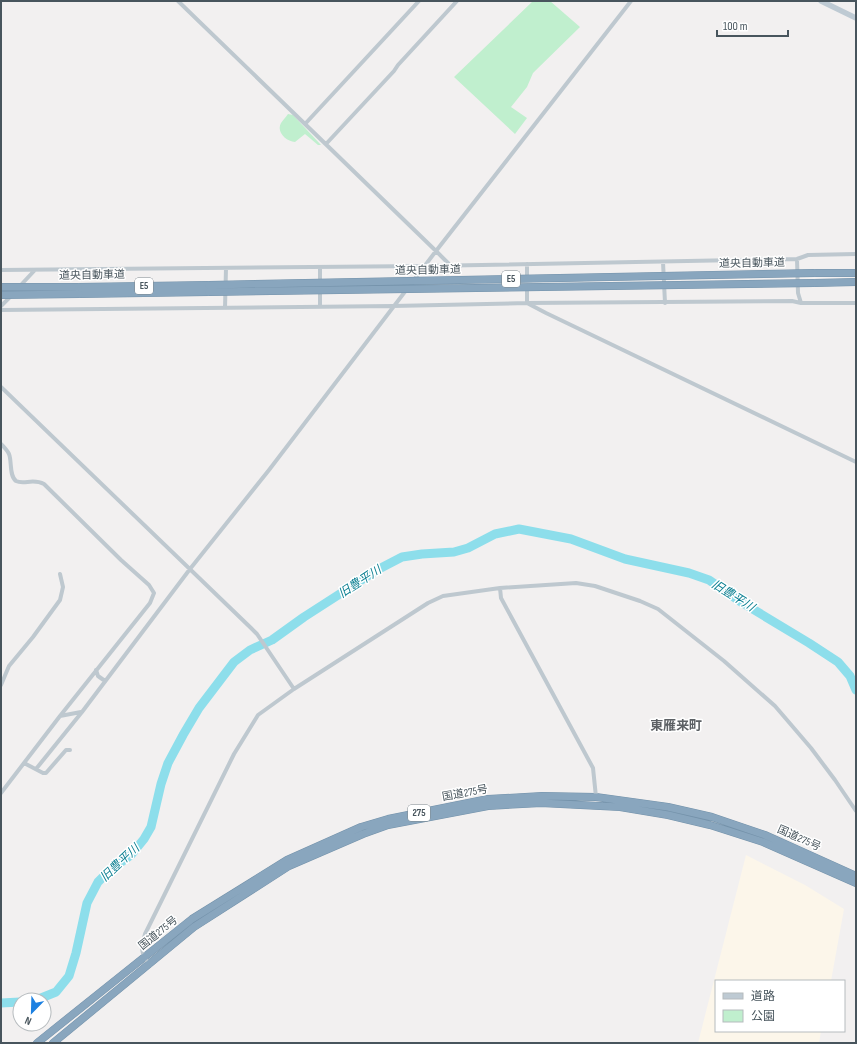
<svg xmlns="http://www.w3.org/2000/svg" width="857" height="1044" font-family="'Sofia Sans Condensed','Noto Sans JP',sans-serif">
<rect width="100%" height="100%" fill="#f2f0f0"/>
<!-- commercial -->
<path fill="#fcf6ea" d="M746,855L805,885L844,909L831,981H716V1031H821L819,1043H698Z"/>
<!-- green -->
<path fill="#c0efce" d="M533,1H550L580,27L533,73L527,87L511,107L527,118L515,134L454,77Z
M288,114L293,115L321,145H318L305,134L295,142C286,141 276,132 281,123C283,120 286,117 288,114Z"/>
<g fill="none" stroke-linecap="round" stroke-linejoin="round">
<!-- river -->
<path stroke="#8ddeeb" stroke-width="9" d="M36,1000L56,992L69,976L76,953L87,903L98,882L108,872L131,855L144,839L151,827L161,784L168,763L183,735L199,708L234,662L250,650L272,640L304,617L377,570L402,557L422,554L454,552L468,548L495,534L519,529L571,539L625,559L689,573L709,580L741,602L809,643L838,662L850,676L856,690
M1,1003L20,1002"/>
<defs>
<path id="highway" d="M814,273H856
M814,283L856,282
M78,287L209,285
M79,294L209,292
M37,1043L192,919L287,860L361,827L388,819L488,799L542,796L596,797L668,807L712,817L765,835L856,876
M53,1043L194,927L289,866L363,834L388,825L488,806L541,803L620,807L668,815L710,825L763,842L856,883"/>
</defs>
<!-- highway casing -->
<use href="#highway" stroke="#7492aa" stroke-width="8"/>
<!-- street -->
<path stroke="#bec8cf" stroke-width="4" d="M178,1L436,251L450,265
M305,124L419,1
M326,144L394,71L398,65L457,1
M797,259L798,293L801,303
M663,262L665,303
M527,264V280
M1,270L425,266L797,259L808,255L856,254
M527,286V303L546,313L856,462
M19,287L34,271
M1,306L12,295
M320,307V267
M225,308L226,268
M1,310L393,306L527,303L792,301L801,303H856
M1,387L251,628L257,634L294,689
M1,444C4,447 7,450 9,454C12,461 9,476 16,481C24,485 33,478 44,484L121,560L149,585L154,593L150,603L60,716
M500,588L501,598L593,768L596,797
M96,670L98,676L105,681
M1,685L9,666L33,637L60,600L63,587L60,574
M24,763L60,716L81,712
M36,769L82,712L190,569L269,470L436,251L631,1
M1,793L24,763L43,773H46L66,750H70
M150,965C140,953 141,948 145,934L234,754L258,715L294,689L428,603L443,596L500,588L576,583L595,586L640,601L658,609L724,661L775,706L811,748L835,780L856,811"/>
<!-- secondary -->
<path stroke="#becad3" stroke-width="5.5" d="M821,1L856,18"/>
<!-- highway -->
<use href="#highway" stroke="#89a6be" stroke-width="7"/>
<defs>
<path id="highway-bridge" d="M209,285L814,273
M1,287H78
M209,292L814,283
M1,295L79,294"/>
</defs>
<!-- highway-bridge casing -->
<use href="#highway-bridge" stroke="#7492aa" stroke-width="8" stroke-linecap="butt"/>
<!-- highway-bridge -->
<use href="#highway-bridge" stroke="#89a6be" stroke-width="7"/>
</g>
<g text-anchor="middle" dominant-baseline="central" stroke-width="3" stroke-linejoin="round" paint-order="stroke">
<!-- shield labels -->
<g fill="#fff" stroke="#7f888e" stroke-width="1">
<rect x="502" y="271" width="18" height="16" rx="3"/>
<rect x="135" y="278" width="18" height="16" rx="3"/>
<rect x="408" y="805" width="22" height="16" rx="3"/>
</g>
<g font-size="10" font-weight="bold" fill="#48555d">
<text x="511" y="279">E5</text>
<text x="144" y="286">E5</text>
<text x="419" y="813">275</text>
</g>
<!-- street labels -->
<g font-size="11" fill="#48555d" stroke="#fff">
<text transform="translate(752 263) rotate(-1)">道央自動車道</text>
<text transform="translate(428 270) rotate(-1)">道央自動車道</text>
<text transform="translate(92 275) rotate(-1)">道央自動車道</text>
<text transform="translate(465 793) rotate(-10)">国道275号</text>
<text transform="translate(799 838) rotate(24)">国道275号</text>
<text transform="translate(158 933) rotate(-39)">国道275号</text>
</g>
<!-- water labels -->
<g font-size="12" font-style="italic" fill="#0e8193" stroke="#fff">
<text transform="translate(360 582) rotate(-33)">旧豊平川</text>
<text transform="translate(733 596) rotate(32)">旧豊平川</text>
<text transform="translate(120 863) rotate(-43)">旧豊平川</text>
</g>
<!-- quarter labels -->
<g font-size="13" font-weight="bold" fill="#5d6165" stroke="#fff">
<text x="676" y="726">東雁来町</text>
</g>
</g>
<!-- border -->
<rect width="857" height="1044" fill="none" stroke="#48555d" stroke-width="4"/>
<!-- legend -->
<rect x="715" y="980" width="130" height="52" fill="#ffffff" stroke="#b6bbbe"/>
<rect x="723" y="993" width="20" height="6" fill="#becad3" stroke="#b6bbbe"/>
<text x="751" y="1000" font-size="12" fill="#48555d">道路</text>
<rect x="723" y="1010" width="20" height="12" fill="#c0efce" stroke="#b6bbbe"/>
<text x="751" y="1020" font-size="12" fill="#48555d">公園</text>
<!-- north arrow -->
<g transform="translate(32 1012) rotate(203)"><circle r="19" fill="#ffffff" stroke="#b6bbbe"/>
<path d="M0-3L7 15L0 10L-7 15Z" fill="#1c80e1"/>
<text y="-6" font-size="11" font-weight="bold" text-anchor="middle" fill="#48555d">N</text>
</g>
<!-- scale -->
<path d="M717 30v6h71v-6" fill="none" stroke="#48555d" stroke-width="2"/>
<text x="723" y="30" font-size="12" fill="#48555d" stroke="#ffffff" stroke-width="3" paint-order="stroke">100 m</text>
</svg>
